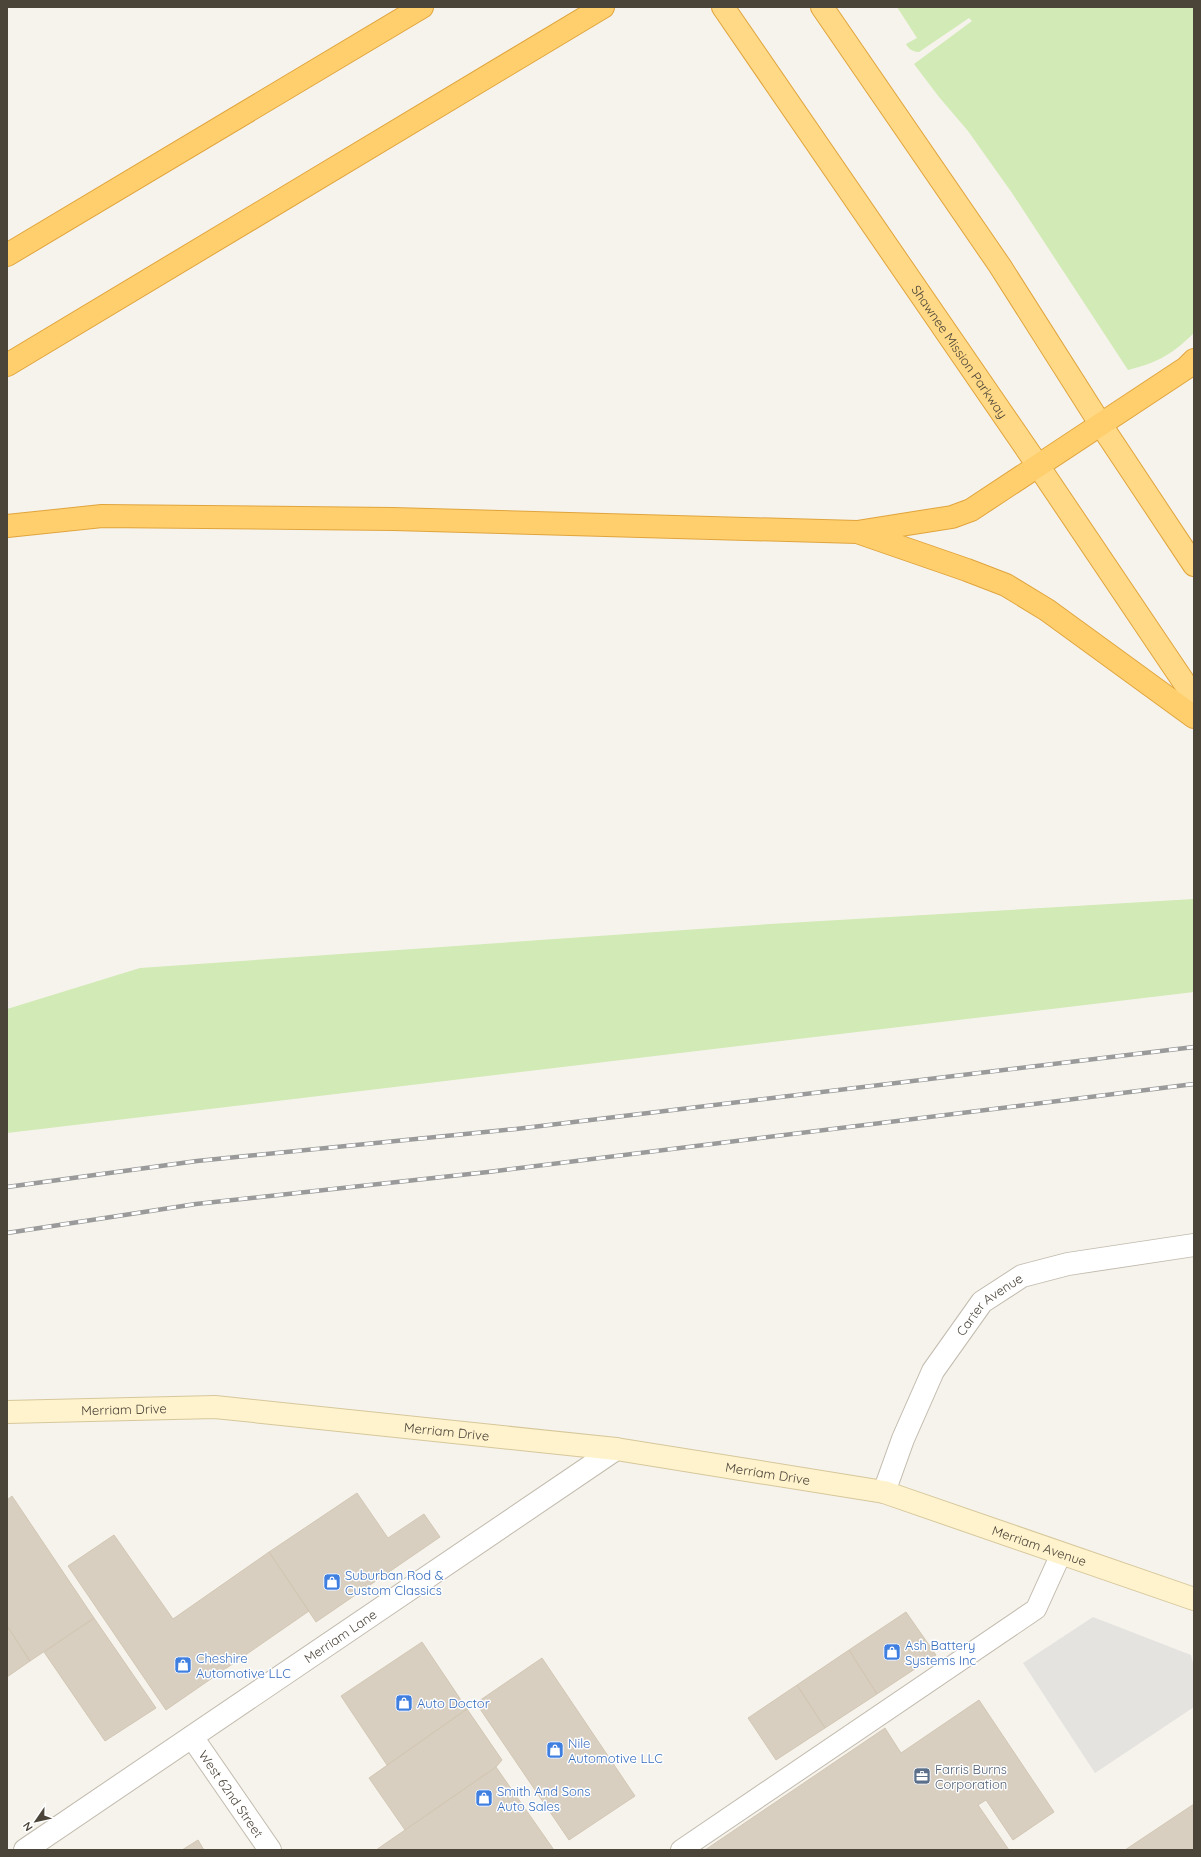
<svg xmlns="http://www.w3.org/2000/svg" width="1201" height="1857" font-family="Quicksand,sans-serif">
<rect width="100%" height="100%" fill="#f6f3ec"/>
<!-- green -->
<path fill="#d2eab5" d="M897,7H1194V333C1171,355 1159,362 1128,370L1012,193L968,131L939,97L914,64L972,21L969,18L919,52C914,52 909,50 906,44L917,38Z
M1194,899V992L7,1133V1009L140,968L770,924Z"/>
<!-- parking -->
<path fill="#e5e3e0" d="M1093,1617L1191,1655L1194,1668V1707L1095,1773L1023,1663Z"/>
<!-- building -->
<path fill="#d8cfc1" stroke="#d3c7b4" d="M357,1493L388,1538L424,1514L440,1537L316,1622L269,1552Z
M12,1496L94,1618L30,1661L7,1626V1500Z
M114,1535L173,1619L269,1552L309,1611L166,1710L68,1566Z
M906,1612L936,1655L877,1694L849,1650Z
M94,1618L156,1708L105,1741L44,1652Z
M7,1626L30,1661L7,1677Z
M422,1642L467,1709L387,1765L341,1696Z
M849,1650L877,1694L825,1728L797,1685Z
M542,1658L635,1796L569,1840L476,1703Z
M797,1685L825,1728L776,1760L748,1718Z
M979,1700L1054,1812L1013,1840L986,1800L978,1805L1009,1850H705L885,1728L901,1753Z
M467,1709L502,1760L496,1767L405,1830L369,1778Z
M496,1767L554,1850H376L405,1830Z
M1194,1804V1850H1125Z
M198,1840L204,1850H182Z"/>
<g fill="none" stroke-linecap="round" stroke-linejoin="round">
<defs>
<path id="service" d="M681,1850L1036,1609L1061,1554"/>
<g id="minor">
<path id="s1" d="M884,1492L903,1439L933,1371L982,1302L1022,1276L1068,1264L1194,1245"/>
<path id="s2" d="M192,1737L270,1850"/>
<path id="s3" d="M25,1850L616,1449"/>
</g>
<g id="secondary">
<path id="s4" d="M7,1412L215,1407L616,1449L884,1492L1194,1599"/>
</g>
<g id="trunk">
<path id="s5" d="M723,7L1039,467L1194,697"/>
<path d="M822,7L1000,266L1101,425L1194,565"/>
</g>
<path id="motorway" d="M7,255L422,7
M7,365L603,7
M7,526L102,516L393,519L857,532L952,517L971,510L1186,368L1194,360
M860,533L967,570L1006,585L1047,610L1194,717"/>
</defs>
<!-- service casing -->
<use href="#service" stroke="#c2bbae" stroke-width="22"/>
<!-- minor casing -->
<use href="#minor" stroke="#c2bbae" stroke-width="24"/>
<!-- secondary casing -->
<use href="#secondary" stroke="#d6c79b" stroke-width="24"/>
<!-- trunk casing -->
<use href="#trunk" stroke="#e0a43c" stroke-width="24"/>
<!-- motorway casing -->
<use href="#motorway" stroke="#e0a43c" stroke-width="24"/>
<!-- service -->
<use href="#service" stroke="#fff" stroke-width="20"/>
<!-- minor -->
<use href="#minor" stroke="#fff" stroke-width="22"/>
<!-- secondary -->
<use href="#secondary" stroke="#fff3cd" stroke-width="22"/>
<!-- trunk -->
<use href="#trunk" stroke="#ffd985" stroke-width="22"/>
<!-- motorway -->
<use href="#motorway" stroke="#ffcf6e" stroke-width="22"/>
<defs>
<path id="rail" d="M7,1187L197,1161L516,1129L1194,1047
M7,1233L196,1204L488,1172L1194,1084"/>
</defs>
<!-- rail casing -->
<use href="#rail" stroke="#9a9a9a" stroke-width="4.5"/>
<!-- rail -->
<use href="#rail" stroke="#fff" stroke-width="3" stroke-dasharray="9" stroke-linecap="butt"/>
</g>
<!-- icons -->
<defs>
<symbol id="shop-square" viewBox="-11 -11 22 22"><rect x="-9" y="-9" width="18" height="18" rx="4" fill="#3f7fe0" stroke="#fff"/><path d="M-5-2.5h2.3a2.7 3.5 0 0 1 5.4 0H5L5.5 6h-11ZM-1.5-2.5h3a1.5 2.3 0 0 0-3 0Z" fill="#fff"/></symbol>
<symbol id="office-square" viewBox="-11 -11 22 22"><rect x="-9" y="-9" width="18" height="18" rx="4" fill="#5c6f8a" stroke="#fff"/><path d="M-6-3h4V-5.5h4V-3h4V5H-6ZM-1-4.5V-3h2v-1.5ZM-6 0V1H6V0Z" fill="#fff"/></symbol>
</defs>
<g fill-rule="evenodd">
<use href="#shop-square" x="322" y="1572" width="20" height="20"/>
<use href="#shop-square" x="882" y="1642" width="20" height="20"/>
<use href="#shop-square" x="173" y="1655" width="20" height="20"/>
<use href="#shop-square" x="394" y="1693" width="20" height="20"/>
<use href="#shop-square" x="545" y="1740" width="20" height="20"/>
<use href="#office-square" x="912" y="1766" width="20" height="20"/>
<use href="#shop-square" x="474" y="1788" width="20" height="20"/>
</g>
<g text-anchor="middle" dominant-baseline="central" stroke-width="3" stroke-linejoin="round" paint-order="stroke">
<!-- street labels -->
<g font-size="13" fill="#4b4439" stroke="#fff">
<text stroke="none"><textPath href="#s5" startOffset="418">Shawnee Mission Parkway</textPath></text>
<text stroke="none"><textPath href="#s1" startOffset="219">Carter Avenue</textPath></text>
<text stroke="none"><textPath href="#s4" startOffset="117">Merriam Drive</textPath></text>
<text stroke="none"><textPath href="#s4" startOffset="441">Merriam Drive</textPath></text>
<text stroke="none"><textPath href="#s4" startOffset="765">Merriam Drive</textPath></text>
<text stroke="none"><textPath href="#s4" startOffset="1047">Merriam Avenue</textPath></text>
<text stroke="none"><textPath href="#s3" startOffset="381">Merriam Lane</textPath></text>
<text stroke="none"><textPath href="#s2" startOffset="69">West 62nd Street</textPath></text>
</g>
<!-- shop labels -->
<g font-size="13" fill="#366cbe" stroke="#fff" text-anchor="start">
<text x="345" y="1575">Suburban Rod &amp;<tspan x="345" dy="15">Custom Classics</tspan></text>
<text x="905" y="1645">Ash Battery<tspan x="905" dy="15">Systems Inc</tspan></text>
<text x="196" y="1658">Cheshire<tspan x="196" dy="15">Automotive LLC</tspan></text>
<text x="417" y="1703">Auto Doctor</text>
<text x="568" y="1743">Nile<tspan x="568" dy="15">Automotive LLC</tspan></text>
<text x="497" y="1791">Smith And Sons<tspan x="497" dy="15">Auto Sales</tspan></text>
</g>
<!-- service labels -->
<g font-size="13" fill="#4e5e75" stroke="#fff" text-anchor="start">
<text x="935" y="1769">Farris Burns<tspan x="935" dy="15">Corporation</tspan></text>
</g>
</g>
<!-- border -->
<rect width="1201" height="1857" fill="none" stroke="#4b4439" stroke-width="16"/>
<!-- north arrow -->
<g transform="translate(36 1821) rotate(236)" stroke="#ffffff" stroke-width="3" paint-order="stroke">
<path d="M0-3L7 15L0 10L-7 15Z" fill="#4b4439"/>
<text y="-6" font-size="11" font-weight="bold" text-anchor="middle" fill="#4b4439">N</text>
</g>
</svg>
